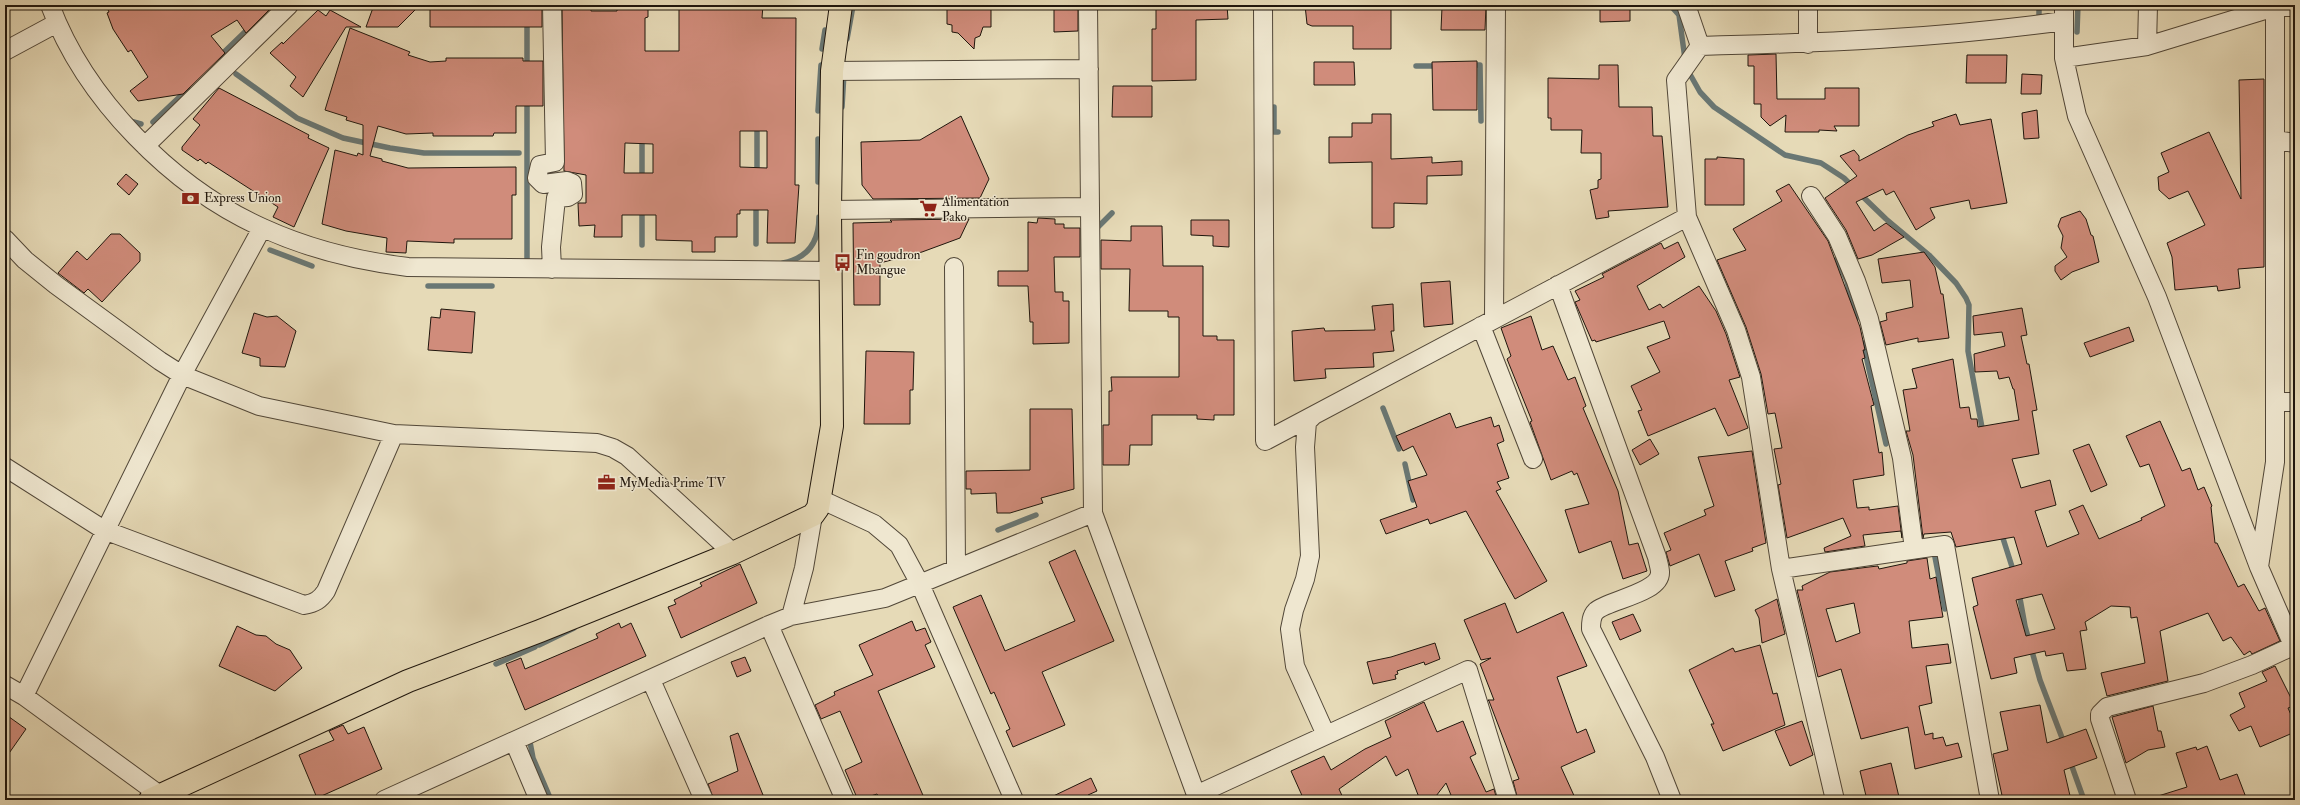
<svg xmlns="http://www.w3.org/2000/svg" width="2300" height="805" font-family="'IM FELL Double Pica',serif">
<rect width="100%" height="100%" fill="#e6dab7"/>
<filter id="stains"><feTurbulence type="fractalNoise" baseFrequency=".005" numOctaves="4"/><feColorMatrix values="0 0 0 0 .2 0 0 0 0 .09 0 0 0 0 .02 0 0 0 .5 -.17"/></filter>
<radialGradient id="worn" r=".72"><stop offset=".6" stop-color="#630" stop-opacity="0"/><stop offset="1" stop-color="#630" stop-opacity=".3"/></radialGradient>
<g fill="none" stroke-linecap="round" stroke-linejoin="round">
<!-- stream -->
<path stroke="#697774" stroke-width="5.5" d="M527,5V67
M1670,5L1679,15L1685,59
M2039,5V17
M2077,32L2078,5
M847,39L853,6
M822,49L825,30
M219,57L250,27
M1471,65H1480L1481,121
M1416,66H1438
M1687,69L1700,92L1714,107L1785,155L1821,163L1844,178L1853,187
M236,74L297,118L343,138L390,148L424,153H519
M527,100V259
M842,107L844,73
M1274,107V132H1278
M818,111L821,65
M130,121L141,124
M153,122L188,89
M642,137V181
M818,139V182
M757,175V124
M1859,193L1886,219L1929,255L1956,283L1966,298L1969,305L1968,351L1983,433
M642,209V245
M1097,232V228L1112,213
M756,244V204
M270,250L312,266
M1837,259L1847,281L1856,319
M783,263C808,258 819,242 819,217
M428,286H492
M1863,343L1886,444
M1383,408L1399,449
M1405,464L1413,500
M998,530L1036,515
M2001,532L2014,573
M1931,552H1934L1945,609
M2019,593L2025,626L2040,680L2064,743
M539,645L574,628
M496,664L535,647
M530,742L533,758L551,800
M2070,761L2084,800"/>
</g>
<!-- building -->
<path fill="#d08c7b" stroke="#1f160d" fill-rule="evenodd" d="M106,5H274L246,33L237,20L211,36L225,53L183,94L138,101L130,91L148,77L131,50L128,52L113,29L107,13L109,12Z
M374,5H420L398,27H366Z
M430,5H542V27H430Z
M562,5H591V11H617V5H648V17L645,18V51H679V5H763L762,18H796L795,185H799L795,243H767L768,210H740V214H737V237H715V252H692V241L656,240V215H622V237H594L595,225L579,226L578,203H586V175L564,171ZM740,131H767V168L740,167ZM625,143L653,144V173H624Z
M947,5H991V27H983L980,36L975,38L974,49L958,33L952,32V25L947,24Z
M1054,5H1078V31L1054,32Z
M1156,5H1227L1228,19L1196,20V80L1152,81V29H1156Z
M1305,5L1391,6V49H1353V26H1312L1307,24Z
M1469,5H1486L1485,30H1441L1442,7H1469Z
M1600,5H1630V21L1600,22Z
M318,10L326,16L330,10L361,27H346L303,97L290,86L296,77L270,53L282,42L283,44Z
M350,28L410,52L408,55L430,62L446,61V58H523V61H543V106H516V133H494L493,136H433V133L406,134L378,126L370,156L382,159V161L408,168L516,167V195H512V239H454V243L407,241L406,253L386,252L387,238L346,231L322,224L335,150L357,156L358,153L363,155V125L346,120L347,117L325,110Z
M1776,54L1777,99H1825V88H1859V126H1834L1837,131L1819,130V132H1785L1786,115L1770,126L1761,117V104H1754V66H1748V55Z
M1967,55H2007L2006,83H1966Z
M1477,61V110H1433L1432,62Z
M1314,62H1354L1355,85H1314Z
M1599,65H1618L1619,107H1652L1653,136H1662L1668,207L1608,211L1609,217L1596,219L1590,190L1598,188V180L1601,179V153H1581L1582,130H1551V118H1548V78L1599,79Z
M2022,74L2042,75L2041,94H2021Z
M2264,79V267L2238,269L2240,288L2218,291L2217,286L2175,290L2172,257L2167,243L2205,225L2188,191L2169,199L2159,190L2158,177L2169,172L2161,153L2209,132L2241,199L2239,80Z
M1113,86H1152V117H1112Z
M219,88L309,135L308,138L329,148L294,227L273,217L278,207L208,162L206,164L200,159L198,161L182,150V147L200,125L193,119Z
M2037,110L2039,138L2024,139L2022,113Z
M1372,114H1391V159L1432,157V163L1462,161V175L1427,176V204L1394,203V227L1390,228H1372V162L1329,163V137H1352V123H1372Z
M1956,114L1960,125L1991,119L2007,203L1971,209L1969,200L1930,208L1935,218L1916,230L1894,191L1886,195L1883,189L1856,202L1874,231L1886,223L1904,237L1872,255L1858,259L1846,230L1825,198L1857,176L1840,156L1854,150L1859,156V161L1908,135L1934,126L1932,122Z
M961,116L989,179L980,198L873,199L862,185L861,142L920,140Z
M1717,157L1744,159V205H1705V159H1717Z
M126,174L138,184L129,195L117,184Z
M1789,184L1828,241L1860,327L1865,350H1863L1865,358L1862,359L1874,405L1871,406L1879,453L1882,452L1884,475L1853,480L1857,508L1869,507V510L1898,506L1902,538L1901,531L1863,535L1865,546L1825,552L1824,548L1851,536L1843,518L1787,538L1778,485L1781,484L1774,449L1782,448L1775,413L1768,414L1761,374L1746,327L1717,260L1746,250L1733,229L1782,201L1776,191Z
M2080,211L2086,219L2091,235L2093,236L2099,262L2072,272L2061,280L2055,271V266L2067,257L2061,248L2063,236L2058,226L2061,218Z
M1038,218L1055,219V224H1064V228H1080V257H1054L1055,292H1063V301H1069V343L1033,344V322H1030L1028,286H998V271H1028V222L1037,223Z
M969,219L960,238L922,252L880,263V305H854L853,223L892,222L890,220Z
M1191,220H1229V247L1213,246V236L1191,235Z
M1131,226H1162L1163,266H1203V336H1217V340H1234V415H1214V420L1197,419V415H1152V445H1130L1129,465H1103V425H1109V391H1112L1111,377H1179V317H1168V311H1129L1130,269H1101V240L1131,241Z
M111,234H120L140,253V261L102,302L88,289L84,293L58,273L77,251L87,260Z
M1678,242L1685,257L1637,286L1649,310L1660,304L1663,308L1699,286L1716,311L1726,334L1740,377L1729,380L1748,428L1728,436L1715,408L1648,436L1638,411L1642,410L1631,386L1660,372L1647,347L1670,338L1664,321L1596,342L1595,340L1592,341L1575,302L1580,300L1575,291L1604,277L1602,274L1661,243L1664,249Z
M1924,252L1935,267L1941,294H1943L1949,338L1918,342V338L1886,345L1880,322L1887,320L1886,313L1913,307L1910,280L1882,283L1878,259Z
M1450,281L1453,324L1424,327L1421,283Z
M1393,304L1394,331H1391L1394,351L1373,353L1374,367L1325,369L1326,378L1294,381L1292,331L1324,328L1325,331L1375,330L1372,306Z
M2022,308L2027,335L2021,336L2027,364H2029L2037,410L2032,411L2039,454L2012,459L2021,488L2050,480L2056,505L2035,511L2047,547L2079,534L2069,511L2083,505L2099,539L2142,520L2141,518L2165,506L2149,464L2140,467L2126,436L2160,421L2182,471L2190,468L2198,490L2204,487L2212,506L2211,507L2215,543H2217L2238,587L2244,584L2259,611L2265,608L2280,641L2252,654L2250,651L2244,655L2231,637L2223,641L2208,613L2160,631L2168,681L2107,696L2101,673L2145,663L2137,617L2131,618L2130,607L2111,606L2085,622L2087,630L2080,631L2086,669L2067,671L2063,653L2046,656L2045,651L2014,658L2017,673L1991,679L1973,607L1978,605L1972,578L2022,564L2014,537L1956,547L1951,532L1924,534L1923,538L1913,455L1906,431H1910L1903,390L1917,388L1912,369L1953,359L1960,408L1969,407L1971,419H1977L1978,427L2019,420L2014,389H2013L2009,377L1999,379L1997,371L1975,372L1974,354L2005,346L2002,332L1974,335L1973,316ZM2042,594L2055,629L2026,636L2016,600Z
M441,309L475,312L472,353L428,350L431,317L440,318Z
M254,313L267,317L277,316L296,331L285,367L260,366V358L242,353Z
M1531,316L1542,350L1553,346L1568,380L1575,377L1586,406L1583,408L1618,491L1629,545L1638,543L1647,571L1623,579L1611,541L1579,553L1565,510L1589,504L1577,473L1574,475L1572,471L1551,480L1530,422L1532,421L1507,359L1511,356L1501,328Z
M2129,327L2134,341L2090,357L2084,343Z
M866,351L914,352L913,390H910V424H864Z
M1030,409H1072L1074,489L1041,498L1043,503L1010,513H997L996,493L971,494V489H966V471L1030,470Z
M1450,413L1456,428L1491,417L1494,427L1499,425L1504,441L1497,444L1509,478L1497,482L1501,489L1496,491L1547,581L1515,599L1466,511L1430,524L1428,519L1386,534L1380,520L1417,507L1408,481L1427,475L1413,446L1403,451L1396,436Z
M1650,439L1659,454L1640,465L1632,450Z
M2089,444L2107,485L2091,492L2073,450Z
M1752,451L1766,543L1752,548L1753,551L1725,561L1735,590L1715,597L1699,554L1670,566L1666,552L1671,550L1664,533L1706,515L1704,510L1714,506L1698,457Z
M1075,550L1114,641L1042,672L1065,725L1013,747L1006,731L1010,729L994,692L991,694L953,607L981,595L1005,651L1075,621L1049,562Z
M1927,558L1930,579L1936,577L1943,617L1909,621L1912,648L1948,644L1951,663L1926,666L1932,703L1919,706L1925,735L1933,733V739L1943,737L1946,746L1958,743L1962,757L1915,769L1908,727L1861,739L1841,669L1818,677L1797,590H1803L1802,586L1830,572L1869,567L1878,566L1879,569L1907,563V561ZM1854,603L1860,633L1836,642L1826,609Z
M740,564L757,603L681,638L668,607L676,604L674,600L702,586L700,583Z
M1777,599L1785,634L1762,643L1759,618L1755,610Z
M1505,603L1517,633L1563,612L1587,666L1557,677L1577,733L1586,729L1595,752L1561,767L1576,800H1518L1513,781L1519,779L1489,701L1488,700H1494L1480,664L1491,658L1481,660L1464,620Z
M1633,614L1641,631L1620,640L1612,622Z
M912,621L916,631L925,628L931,642L925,645L935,667L878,691L925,800H881L877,794L858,800L845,770L862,762L840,711L821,719L815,705L835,695L834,692L873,675L859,645Z
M619,623L621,628L631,623L646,656L525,710L506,664L521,658L525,669L598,638L596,634Z
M237,626L256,635L266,636L276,644L290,650L302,668L275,691L219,666Z
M1435,643L1440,659L1425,665L1424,662L1397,671L1398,674L1395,675L1396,679L1373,684L1367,662L1391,657Z
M1760,645L1773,694L1777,693L1785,725L1723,751L1711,724H1714L1689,670L1733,648L1735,652Z
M745,657L751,671L737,677L731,662Z
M2275,666L2295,706L2288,708L2295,724V732L2260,747L2251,726L2239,731L2230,715L2245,707L2239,693L2267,681L2262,672Z
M1424,702L1437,732L1463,721L1476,754L1470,757L1486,792L1494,789L1497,800H1453L1446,783L1433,800H1420L1408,769L1396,776L1386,756L1339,789L1344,800H1304L1291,771L1324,756L1331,770L1365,749L1391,737L1385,721Z
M2040,705L2047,743L2086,729L2097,758L2064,770L2071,800H2003L1993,754L2008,750L2000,712Z
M2153,706L2158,731H2161L2165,747L2148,750L2126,763L2112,717Z
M5,714L26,729L5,759Z
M1802,721L1813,755L1790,766L1775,731Z
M343,725L348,734L364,727L382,769L317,798L299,755L334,740L329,731Z
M738,733L765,800H714L708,784L738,771L730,736Z
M2207,746L2220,780L2237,774L2247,800H2155V797L2187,787L2176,753L2196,747L2197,750Z
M1891,763L1899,797L1886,800H1867L1860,771Z
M1091,778L1097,791L1088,795L1090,800H1045Z"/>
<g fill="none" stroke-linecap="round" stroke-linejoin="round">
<defs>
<path id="minor" d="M50,5C85,99 172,187 263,228C309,249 358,261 408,267L831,271
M1088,5L1093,513L1198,800
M1263,5L1265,441L1687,217
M1686,5L1700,46
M1808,5V44
M2064,5V58L2077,116L2157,297L2259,567L2295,650
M2275,7H2295
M1700,46L1676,80L1687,217L1736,330L1751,377L1781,569L1835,800
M1700,46C1822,43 1943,38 2064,21
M2147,46L2148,5
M5,51L57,23
M2064,58L2147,46L2275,7V462L2259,567
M832,71L1089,69
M2275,140L2295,143
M145,146L289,5
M1811,196L1837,236L1856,281L1869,319L1902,458L1914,549
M830,210L1090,207
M5,239L25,260L56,285L160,361L182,375L259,406L394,434L597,443L613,448L627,456L733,553
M954,267L956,569
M552,269L551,247L556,198L568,197L573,194L572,183L567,181L543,184L537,178L540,165L555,162L552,5
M1558,285L1657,557C1658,562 1660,568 1660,572C1661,593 1608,600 1596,611C1591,616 1591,623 1591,629L1655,757L1672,800
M1494,319L1496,5
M1481,326L1533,459
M2275,402H2295
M1313,416L1307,422L1305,447L1310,556L1305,579L1294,610L1290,629L1295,666L1326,735
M5,467L104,530L304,605C315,603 320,600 326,591L394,434
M820,499L874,524L899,545L920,584L1014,800
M1781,569L1945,545L1990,800
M791,616L804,568L813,515
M769,625L845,800
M651,680L704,800
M5,685L24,696L161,796
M24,696L182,375L262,228
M514,741L539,800
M1196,795L1468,670L1508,800
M384,800L769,625L791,616L885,598L1093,513
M2127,800L2100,719V714L2107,707L2204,683L2252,665L2293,646"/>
<path id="major" d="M150,800L408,681L540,631L733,553L813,515L818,508L832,426L830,210L832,71L841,5"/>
</defs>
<!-- minor casing -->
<use href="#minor" stroke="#514738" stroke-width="20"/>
<!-- major casing -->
<use href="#major" stroke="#1f160d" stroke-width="24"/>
<!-- minor -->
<use href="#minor" stroke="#efe7d0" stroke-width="18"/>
<!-- major -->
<use href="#major" stroke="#e6dab7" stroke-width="22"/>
</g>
<!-- icons -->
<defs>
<symbol id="bank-bare" viewBox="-9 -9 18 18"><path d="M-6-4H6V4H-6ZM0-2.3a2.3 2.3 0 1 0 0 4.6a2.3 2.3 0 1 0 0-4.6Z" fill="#8f2418" stroke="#efe7d0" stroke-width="2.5" paint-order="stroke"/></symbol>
<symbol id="supermarket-bare" viewBox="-9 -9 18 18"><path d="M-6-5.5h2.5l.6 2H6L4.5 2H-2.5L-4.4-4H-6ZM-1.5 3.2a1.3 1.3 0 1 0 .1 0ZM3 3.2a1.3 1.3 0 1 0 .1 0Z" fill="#8f2418" stroke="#efe7d0" stroke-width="2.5" paint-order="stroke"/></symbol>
<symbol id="bus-bare" viewBox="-9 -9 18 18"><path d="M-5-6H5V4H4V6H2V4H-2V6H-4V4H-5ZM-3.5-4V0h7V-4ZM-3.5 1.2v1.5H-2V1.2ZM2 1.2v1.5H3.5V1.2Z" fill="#8f2418" stroke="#efe7d0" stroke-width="2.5" paint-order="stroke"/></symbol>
<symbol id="office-bare" viewBox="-9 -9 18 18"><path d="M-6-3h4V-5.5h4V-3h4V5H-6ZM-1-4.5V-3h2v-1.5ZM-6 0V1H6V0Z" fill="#8f2418" stroke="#efe7d0" stroke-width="2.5" paint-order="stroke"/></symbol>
</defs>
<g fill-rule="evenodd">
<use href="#bank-bare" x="178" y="186" width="25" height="25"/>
<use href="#supermarket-bare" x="916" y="196" width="25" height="25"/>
<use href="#bus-bare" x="830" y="250" width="25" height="25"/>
<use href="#office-bare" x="594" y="470" width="25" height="25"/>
</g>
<g text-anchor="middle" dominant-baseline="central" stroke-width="3" stroke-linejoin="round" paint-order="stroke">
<!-- poi labels -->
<g font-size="13" fill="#1f160d" stroke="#efe7d0" text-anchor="start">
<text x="204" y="198">Express Union</text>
<text x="942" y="202">Alimentation<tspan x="942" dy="15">Pako</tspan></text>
<text x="856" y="255">Fin goudron<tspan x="856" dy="15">Mbangue</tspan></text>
<text x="619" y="483">MyMedia Prime TV</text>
</g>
</g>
<!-- margin -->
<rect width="2300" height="805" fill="none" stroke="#e6dab7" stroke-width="20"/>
<rect x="6" y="6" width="2288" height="793" fill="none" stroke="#1f160d" stroke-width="2"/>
<rect x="10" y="10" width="2280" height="785" fill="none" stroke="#1f160d"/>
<rect width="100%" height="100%" filter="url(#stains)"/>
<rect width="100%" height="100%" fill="url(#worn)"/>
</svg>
